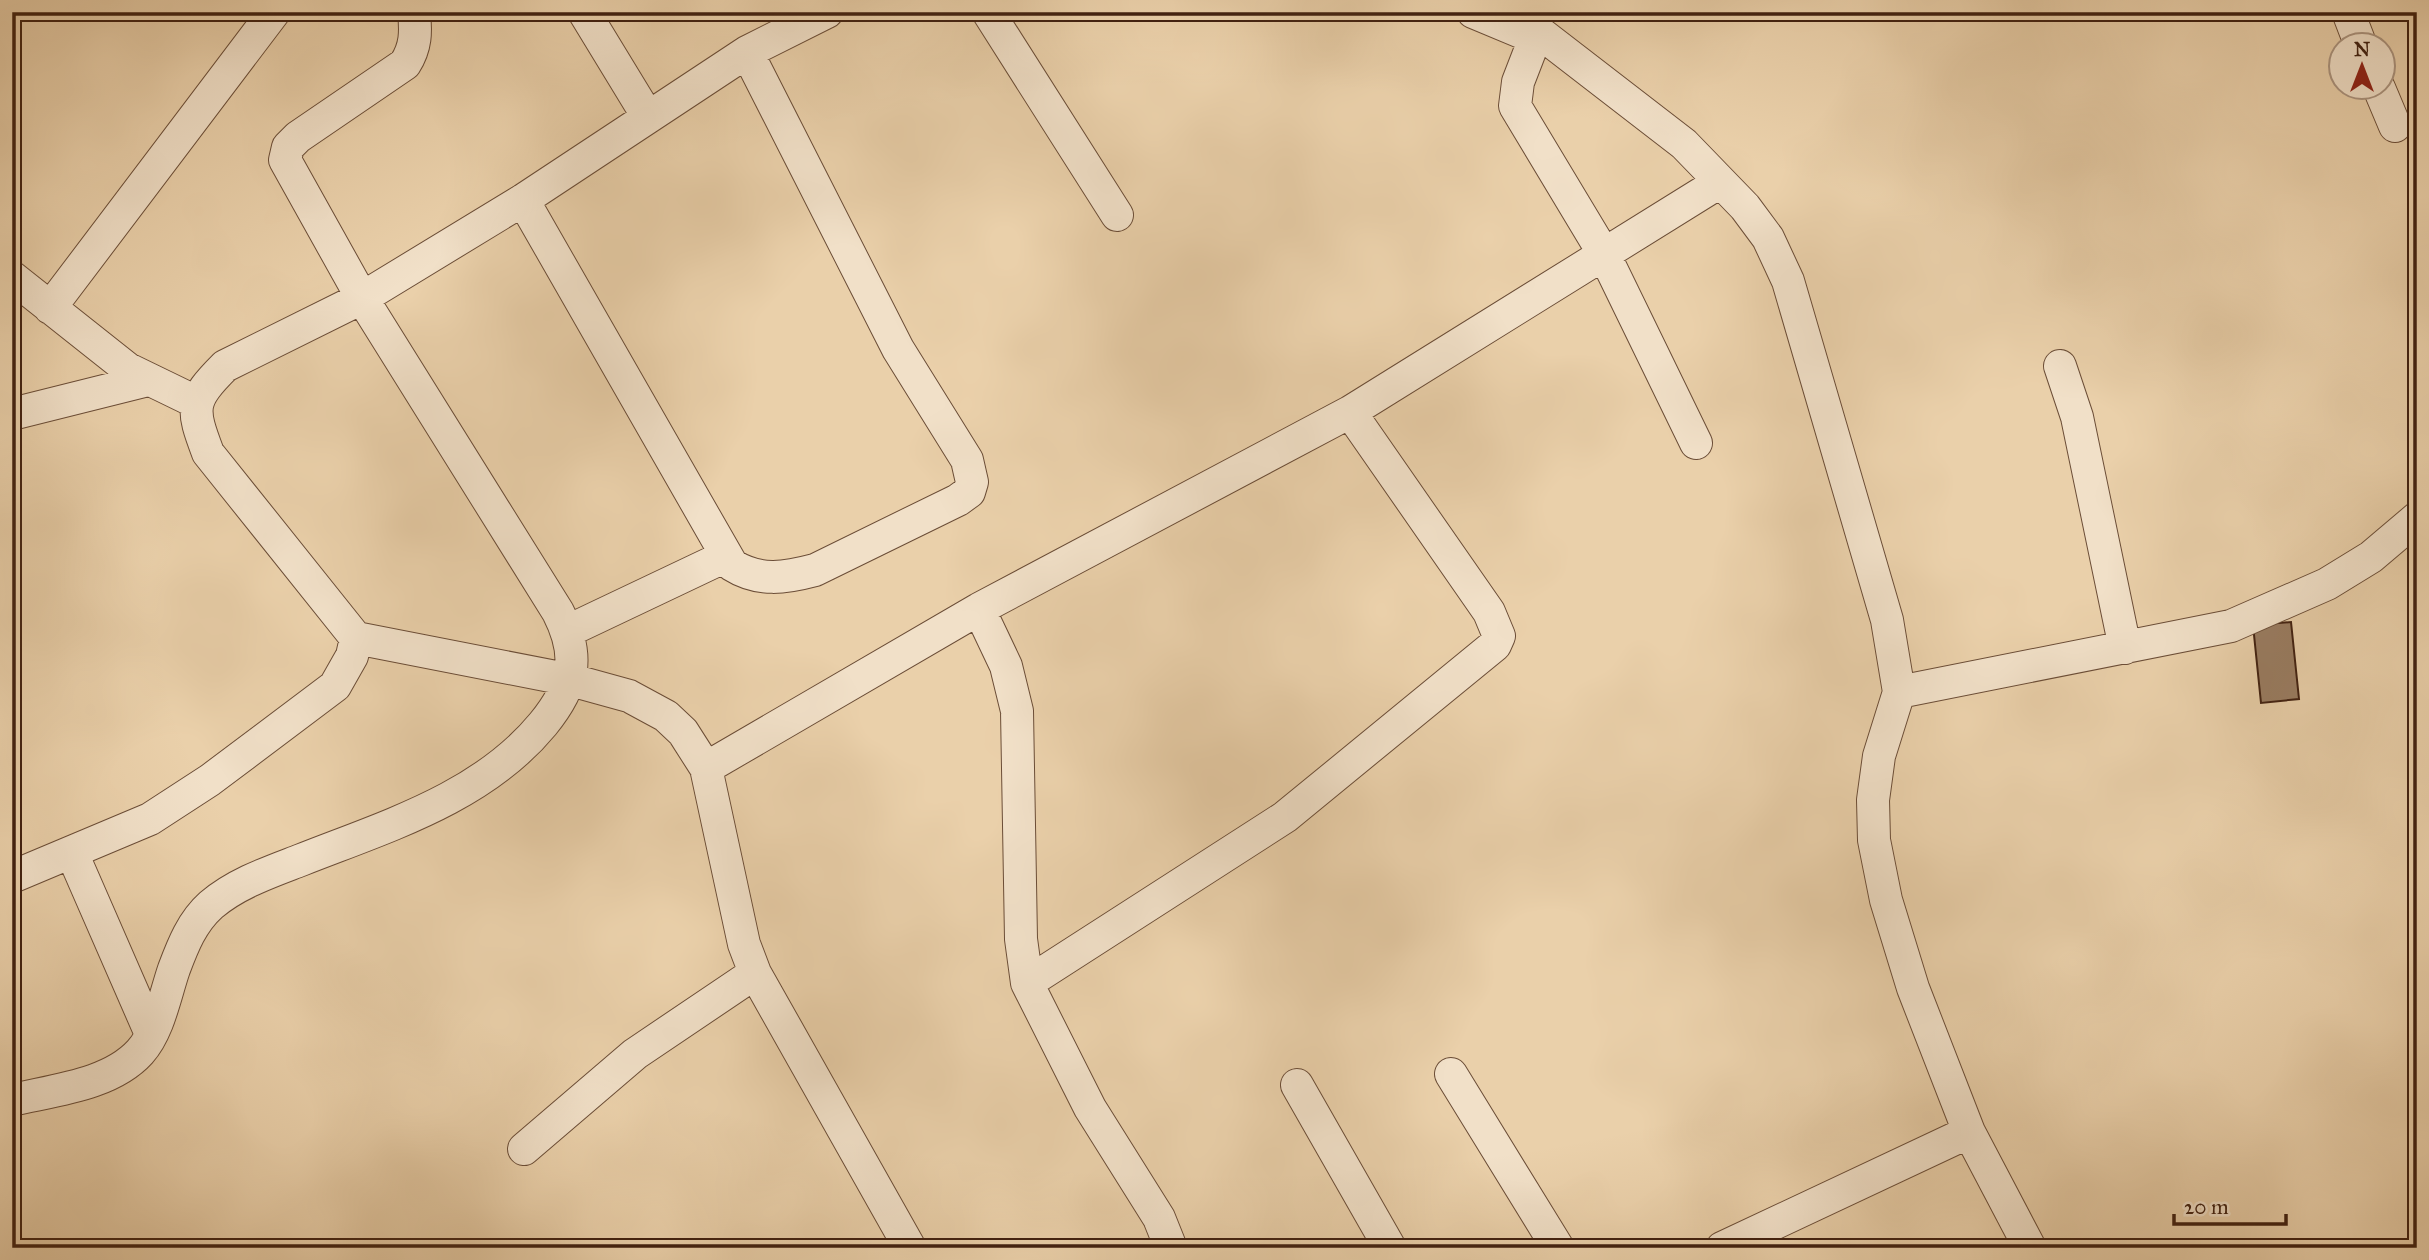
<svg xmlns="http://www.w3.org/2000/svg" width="2429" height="1260" font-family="'IM FELL Great Primer',serif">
<rect width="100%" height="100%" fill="#ead0aa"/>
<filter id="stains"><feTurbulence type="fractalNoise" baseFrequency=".00286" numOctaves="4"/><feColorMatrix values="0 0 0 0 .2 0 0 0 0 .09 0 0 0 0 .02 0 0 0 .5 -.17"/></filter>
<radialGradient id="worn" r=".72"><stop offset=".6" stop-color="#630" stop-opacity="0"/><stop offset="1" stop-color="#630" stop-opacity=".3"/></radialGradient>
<!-- building -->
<path fill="#997c61" stroke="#412111" stroke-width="2" d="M2291,622L2299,699L2261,703L2253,625Z"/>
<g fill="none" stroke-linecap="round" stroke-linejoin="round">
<defs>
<path id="minor" d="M584,12L648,117
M827,12L747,52L523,200L362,298L225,366C190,401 191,408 208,453L356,638L571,680L629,696L666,716L683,732L706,768L979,609L1350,412L1720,182
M988,12L1117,215
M1473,12L1533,37
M1513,12L1684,144L1745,207L1768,238L1788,281L1887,620L1899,692L1879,756L1873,800L1874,840L1886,900L1913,988L1969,1132L2030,1248
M2348,12L2361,46
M1535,38L1518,82L1515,106L1604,254L1696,443
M2379,88L2395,126
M523,200L732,565C759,582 785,578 815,570L958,500L969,492L972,482L967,460L898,349L747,52
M12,277L128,369L196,402
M50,308L274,12
M2060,366L2077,417L2125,648
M12,414L148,380
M979,609L1006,666L1017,711L1021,939L1027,983L1090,1108L1159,1218L1171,1248
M568,631L726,556
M1899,692L2231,626L2327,584L2371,557L2417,518
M706,768L744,944L755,973L910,1248
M72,853L151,1034
M12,877L150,819L210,780L335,686L352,656L356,638
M1027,983L1285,817L1495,645L1499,636L1489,612L1350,412
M1451,1074L1558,1248
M1297,1085L1390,1248
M12,1100C54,1090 110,1085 140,1052C159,1031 165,995 174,969C183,945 192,922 211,905C237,883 270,872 301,860C387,826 482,798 543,724C574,686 581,657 558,612L362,298L285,160L288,147L298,137L405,64C416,47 416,32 414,12
M524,1149L635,1054L755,973
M1722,1248L1969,1132"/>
</defs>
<!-- minor casing -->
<use href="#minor" stroke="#6b4d37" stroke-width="34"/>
<!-- minor -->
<use href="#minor" stroke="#f1e0c8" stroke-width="32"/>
</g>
<!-- margin -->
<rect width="2429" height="1260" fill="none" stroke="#ead0aa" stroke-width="42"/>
<rect x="14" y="14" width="2401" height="1232" fill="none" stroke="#412111" stroke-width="3.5"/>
<rect x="21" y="21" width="2387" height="1218" fill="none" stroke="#412111" stroke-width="2"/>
<!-- north arrow -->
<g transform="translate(2362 66)"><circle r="33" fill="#f1e0c8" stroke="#ab947f" stroke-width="2"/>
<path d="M0-5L12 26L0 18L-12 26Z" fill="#8f2418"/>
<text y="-10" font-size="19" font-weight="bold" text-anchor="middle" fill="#412111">N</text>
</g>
<!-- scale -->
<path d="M2174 1214v10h112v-10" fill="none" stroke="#412111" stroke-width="3.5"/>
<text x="2184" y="1214" font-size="21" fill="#412111" stroke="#f1e0c8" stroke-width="5" paint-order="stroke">20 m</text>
<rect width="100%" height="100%" filter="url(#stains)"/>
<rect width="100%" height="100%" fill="url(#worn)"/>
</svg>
